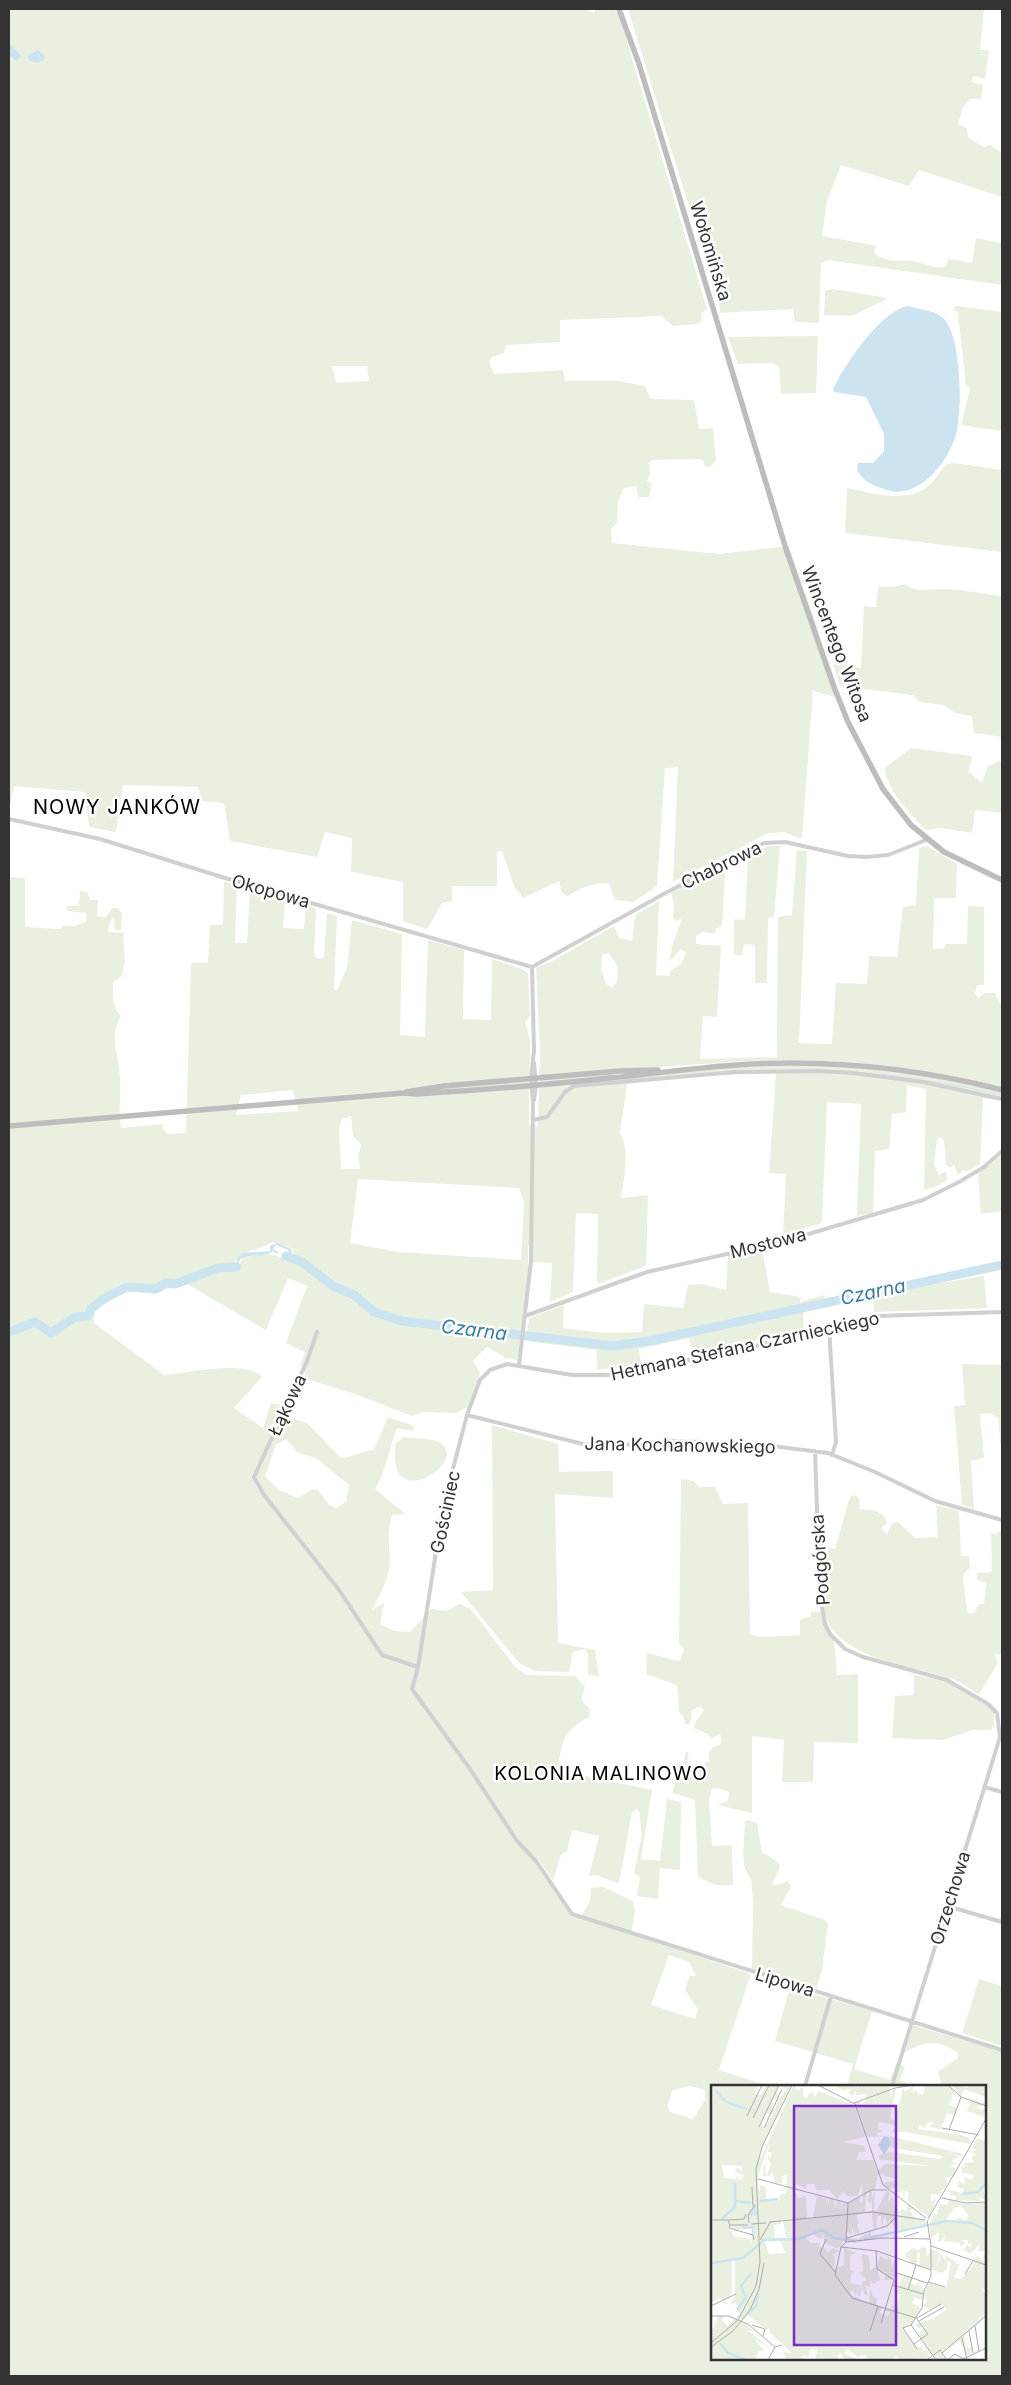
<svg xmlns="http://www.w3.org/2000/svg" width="1011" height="2385" font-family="Inter,sans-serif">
<rect width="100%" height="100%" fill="#fff"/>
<!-- green -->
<path fill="#e9f0e0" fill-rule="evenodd" d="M9,9H584L594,13L596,9H614L619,15L707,309L701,314V322L697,324L673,326L661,316L560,320V342L506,345L504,353L492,357L489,362L494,374L563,370L565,381H618L645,386L651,399L694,400L699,429L713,428L716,461L710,467H705L703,460L697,459L652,460L649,463L650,474L647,481L652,484L649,497H638L636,486L624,488L618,501L617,522L611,529L612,543L719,554L789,546L815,622L835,697L813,691L802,839L784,832L769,833L673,882L678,767L665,768L657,886L633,902L615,900L609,884C592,882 582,888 568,896L562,893L559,881L523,898L514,886L502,851L497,852V886H452V901L442,903L427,929L403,921V882L351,872L352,838L325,832L317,857L230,841L224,803L202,801L198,787L123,785L116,832L89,827L85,792L14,786L9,810ZM332,366H367L369,381L336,383Z
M628,9H984L980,50H989L985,79L973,76L971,82L983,85L981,99H970L963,107L958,124L967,128L968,138L984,147L990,145L1002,153V197L919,170L909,186L841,165L827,201L822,236L877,246L874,250L876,255C890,262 896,261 911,261C923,261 928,269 945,267L949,259L972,263L976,238L1000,243L1002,238V285L828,260L821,263L819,323L795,322L793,309L720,313L718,287L712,284L705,260L713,254L708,253L704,255Z
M832,289L882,297L887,299L852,316L824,315L825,291Z
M957,306L1002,312V431L961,425L970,389L966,385L958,314L953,308Z
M818,336L816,393L781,394L779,367L772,363L738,364L728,337Z
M954,463L1002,470V552L845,533L847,488C871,493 904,503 926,488C934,482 940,471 947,464Z
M905,584C915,593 931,589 943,589C962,589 983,594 1002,596V737L974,733L972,716L955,713L944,705L920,702L913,695L840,686L833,664L861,668L864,606L876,607L878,587H894Z
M911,748L972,756L969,772L982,783L988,766L1002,760V813L975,810L972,833L940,828L926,830C912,816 885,789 885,768Z
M769,846H780L774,917L768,918L767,983H755V945L744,944L742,955H734V919L745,920L748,854Z
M927,846L957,864L956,898H934L933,949H944L945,944H967L968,906L984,907V985H977L975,994L978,998L985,993H996V997L1002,1005V1087C929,1069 854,1059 779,1060C724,1061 669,1067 615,1070L614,1079C686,1071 758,1063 830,1066C888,1069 946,1078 1002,1093V1101L983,1098L980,1164L966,1172L964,1170L958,1175L954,1165L950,1168L946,1165L944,1141L941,1137L937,1139L934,1165L939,1175L946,1171L947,1180L937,1186L924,1190L926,1089L907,1085L906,1112L892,1114L889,1149L875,1151L873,1213L857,1216L861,1104L827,1102L822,1223L783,1235L786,1174L769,1173L776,1073L700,1076L627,1084L620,1133C630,1145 624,1182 621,1198L648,1195L646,1266L597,1284L598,1214L576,1213L573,1292L550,1302L552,1263L533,1262V1247L528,1246V1278L517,1360L506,1358L487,1347L473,1361L480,1373L471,1405L456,1413L423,1412L412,1416L355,1394L307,1379L301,1364L305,1352L286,1343L307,1286L288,1278L266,1330L187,1284L171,1287L159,1293L128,1288L95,1311L94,1323L164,1375C187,1373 247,1359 262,1377L234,1408L263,1428L271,1403L290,1406L289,1418L307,1423L341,1458C353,1457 362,1451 374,1450L388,1417L415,1426L413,1431L397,1428C389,1449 386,1470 375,1489L406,1514L393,1515C384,1532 392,1552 389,1570C386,1583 379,1598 372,1610L384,1603L380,1624L394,1631L410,1632L431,1609L447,1611L459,1604L470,1608L516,1668L527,1675L575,1676L585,1687L581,1700L590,1709L589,1717C562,1731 563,1742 557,1770L652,1790L641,1859L660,1861L667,1799L681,1802L680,1870L660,1868L658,1899L637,1896L640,1877L634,1873L642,1835L639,1811L636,1809L632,1812L619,1884L596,1875L589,1876L599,1836L572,1830L567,1851L561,1855L553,1880L537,1858L536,1861L572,1914L580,1919L590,1901L591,1888L603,1887L633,1901L635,1911L631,1934L751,1974L719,2070L769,2086H712V2359H985V2086H942L938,2072L958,2058V2053C935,2039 928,2041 905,2052L913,2025L1002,2052V2376H9V877L25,878V927L60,929L63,926H75L86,922V913L67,911L66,906H79L80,890L88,893L90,900H98L97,916L106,918L112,908H118L122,914L121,930H115L114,918L110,921L108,932L123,933L125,962L122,976L113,982C113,994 112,1008 121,1016C110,1036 117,1050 119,1069C122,1089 118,1109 121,1128L163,1124V1129L168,1134L186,1133L191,963H208L210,925H223L224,882L237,885L235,943H247L250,889L285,900L283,928L304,929L306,906L316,908L314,952L317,959L324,957L327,913L337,916L334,990H337L347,968L352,920L402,934L400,1035L425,1037L428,940L464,950L463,1019L491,1020L492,959L522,969L528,973L530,1016L525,1022L530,1040L529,1125L538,1126L540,1050L536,968L552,961L614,926L619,938L632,941L635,915L659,901L656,975L669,976L671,970L680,965L686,953L681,949L669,962L673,943L682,919L676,921L673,918L674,908L671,890L723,863L725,875L722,927L716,928L715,934L703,932L696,936V944L721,946L717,1017L703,1016L700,1059L777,1057L778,917L792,915L797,850L807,851L799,1043L832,1044L836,983L867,984L869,956L897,957L903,907L916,905L919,848ZM609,953L618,967L617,982L612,987L606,984L601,969L602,955ZM293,1090L298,1111L236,1115L241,1095ZM351,1116L353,1136L361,1145L358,1158L360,1169H341L339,1129L342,1119ZM358,1179L519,1188L524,1202L521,1260L399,1252L350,1243ZM272,1242L293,1249L294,1255L284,1258L269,1254L243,1257L236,1270L228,1266V1263L233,1266C240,1248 260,1252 272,1242ZM286,1439L297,1452L316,1458L349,1485L346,1502L336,1508L329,1505L318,1490L312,1489L298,1498L279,1490L265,1476L276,1445ZM669,1955L689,1962L696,1976H689L685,1990L698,2009L695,2019L651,2005ZM691,2086L705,2090V2100L693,2119L671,2112L667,2106L673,2090Z
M1002,1155V1211L981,1214L978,1174Z
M762,1248L770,1292L801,1297L800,1302L825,1295V1302L688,1330L689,1333L803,1309L804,1329L693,1354L689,1338L639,1349L641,1364L598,1370L596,1350L526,1341L529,1318L564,1305L563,1328L604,1333L642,1332L644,1304L683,1308L688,1285L702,1284L726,1290L728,1254L750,1253Z
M984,1276L987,1308L874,1312L873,1294Z
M962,1364L1002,1365V1459L998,1418L989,1413L980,1414L984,1458L971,1461L974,1509L962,1505L954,1406L965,1405Z
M492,1425L558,1444L559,1472L613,1471V1498L555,1494L558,1643L595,1650L599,1677L588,1675V1654L585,1649L573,1652L569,1672L535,1671L519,1663L461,1592L493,1590Z
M404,1437C412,1438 433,1439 439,1442C473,1461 384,1518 396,1443Z
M681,1479L694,1481L699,1487H715L723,1504L748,1503L750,1634L760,1637L800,1635V1620L811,1616V1611L821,1612L824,1625L834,1639L837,1675L858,1674V1743L814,1742L813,1782H782L784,1740L752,1736V1813L717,1805L728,1801L729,1792L718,1788L712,1789L709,1799L712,1846L732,1845L733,1885H715L698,1877L695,1800L673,1793L676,1773L683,1766L686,1752L689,1753L687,1763L690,1769H701L705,1763L709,1761V1752L713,1747L720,1745L722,1741L720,1734L711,1739L708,1734L694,1728L696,1721L704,1710L700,1706L691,1711L692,1718L689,1725L685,1724L683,1715L679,1712L677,1685L646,1674L647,1653L679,1661L684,1650L679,1643Z
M855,1495L859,1499L860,1509L873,1510L884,1515L887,1523L881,1528L887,1534L892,1523L898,1522L915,1538L938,1537L936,1505L959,1511L961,1556H969L970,1568L964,1573L963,1578L967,1611L969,1614L974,1613L979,1604H984L986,1583L977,1580L978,1572L987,1573L992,1571L991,1533L996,1534L1002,1529V1655L995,1654L998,1662L979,1695C970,1689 960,1681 949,1678C908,1665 836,1659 823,1610C818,1589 820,1565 818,1544L835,1549L848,1503L851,1496Z
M914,1675L950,1682L994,1710V1725L991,1730H973L943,1740L892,1738L895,1696L914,1695Z
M748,1820L757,1823L762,1852L778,1862L780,1867L772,1884L775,1886L788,1881L791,1886L781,1905L825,1920L828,1924L822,1970L816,1990L752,1970L753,1900L751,1880L745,1869L743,1855L745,1821Z
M979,1979L1002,1986V2046L962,2033Z
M790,1987L872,2011L854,2069L890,2080L897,2062L905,2067L900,2080L915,2086H847L853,2064L775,2041Z"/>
<!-- water -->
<path fill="#cce4f0" d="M12,45L21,56L16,61L9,55V46Z
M38,50L45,56L44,60L37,63L28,60V55Z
M908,306C918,309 932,310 941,316C962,331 962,406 957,430C952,458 919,501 887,490C874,486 864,483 857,470L858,463H873L884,451V434L866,397L834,392L833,389C845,365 880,311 908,306Z
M277,1243L291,1249L292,1253L288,1256L296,1261L285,1259L281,1254L289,1252L288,1250L276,1245L273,1249L278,1252L277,1254L273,1251C263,1259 249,1252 239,1260L238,1269L227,1266L235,1267L238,1257L243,1253L270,1251V1246Z"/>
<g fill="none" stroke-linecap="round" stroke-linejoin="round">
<!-- stream -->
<path stroke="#cce4f0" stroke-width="1" d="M881,1074L955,1085L1002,1095"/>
<!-- river -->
<path stroke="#cce4f0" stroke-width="9" d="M286,1256L302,1262L333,1286L354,1295L374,1312L402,1321L613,1346L649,1341L1002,1265
M9,1332L35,1322L51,1333L75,1317L88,1316L91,1309L103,1299L127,1287L156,1289L165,1283L175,1284L218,1268L237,1267"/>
<!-- minor -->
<path stroke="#d0d0d0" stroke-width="4" d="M9,819L100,839L225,878L532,967
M532,967L671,890L764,843L785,842L848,856L867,857L888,855L926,840
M534,1100L536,1085L534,1063
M533,1120L547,1117L565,1092L574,1086L736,1072L818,1071L853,1073L923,1082L1002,1099
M1002,1312L877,1316L731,1352L611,1375H572L507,1364L490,1370L480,1380L467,1415L443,1507L418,1667L412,1689L470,1769L517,1841L536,1861L572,1914L1002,2050
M525,1316L647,1272L785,1241L923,1200L959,1182L984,1167L1002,1151
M829,1327L836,1442L832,1455
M317,1332L307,1361L254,1477L264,1495L339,1590L382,1655L418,1667
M519,1365L531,1261L533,1102L531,1079L534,1050L532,967
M467,1415L583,1444L622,1445L668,1441L748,1443L828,1453L875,1472L935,1501L1002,1520
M815,1451L820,1596L825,1624L830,1634L845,1649L863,1657L947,1680L988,1704L997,1713L1000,1737L892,2086
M984,1787L1002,1792
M947,1906L1002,1922
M805,2086L831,1996"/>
<!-- secondary -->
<path stroke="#bdbdbd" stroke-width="5.5" d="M619,9L639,64L786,549L834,687L848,722L883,789L911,825L944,852L1002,880
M406,1092L444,1086L620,1071L658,1070
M9,1126L404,1093L417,1094C481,1090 545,1085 609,1078C657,1074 704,1066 752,1064C836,1060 920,1069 1002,1090"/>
</g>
<g text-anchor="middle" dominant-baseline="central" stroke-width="5" stroke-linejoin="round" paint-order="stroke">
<!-- street labels -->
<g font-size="18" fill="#333" stroke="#fff">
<text transform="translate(711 251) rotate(73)">Wołomińska</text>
<text transform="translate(837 644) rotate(69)">Wincentego Witosa</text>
<text transform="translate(721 865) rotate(-26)">Chabrowa</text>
<text transform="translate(271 891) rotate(16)">Okopowa</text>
<text transform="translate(768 1243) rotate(-14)">Mostowa</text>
<text transform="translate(745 1346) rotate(-12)">Hetmana Stefana Czarnieckiego</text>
<text transform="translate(287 1405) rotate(-65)">Łąkowa</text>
<text transform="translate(680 1445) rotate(1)">Jana Kochanowskiego</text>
<text transform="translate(445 1512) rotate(-78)">Gościniec</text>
<text transform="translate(820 1560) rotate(-94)">Podgórska</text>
<text transform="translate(950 1898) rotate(-73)">Orzechowa</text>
<text transform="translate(785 1982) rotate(17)">Lipowa</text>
</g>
<!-- water labels -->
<g font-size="19" font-style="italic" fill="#377b9e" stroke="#fff">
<text transform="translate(873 1292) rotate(-12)">Czarna</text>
<text transform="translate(474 1330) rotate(7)">Czarna</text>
</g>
<!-- neighbourhood labels -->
<g font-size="19" letter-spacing="1" fill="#000" stroke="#fff">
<text x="601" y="1773">KOLONIA MALINOWO</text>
</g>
<!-- quarter labels -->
<g font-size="20" letter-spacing="1" fill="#000" stroke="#fff">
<text x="117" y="807">NOWY JANKÓW</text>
</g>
</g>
<!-- overview -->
<g transform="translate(711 2085)">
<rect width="275" height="275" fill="#fff"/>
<path d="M0,0H48L43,5L47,10L51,9L55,0L54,8L58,0H68L48,41L50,38L53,43L62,29H55L60,18L63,25L66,19V14L61,16L65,7L69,13L77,1L73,5L71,0H80L50,65L46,76L52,63L60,46L50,67L48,77L83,0L87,6L92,1V11L95,13L101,6L104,12L107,6L143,20L154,52L132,57L153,61L155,67H148L145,75H162L166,87L174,79L219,81L168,74V70L179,67L230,74L232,71L180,63L179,51L252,69L251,72L235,67L248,72L240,76L245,78L239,81L244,83V90L235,93L236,99L228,111L220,108V117L225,113L219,133L197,116V107L194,106L193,113L192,106L185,108L187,103L176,104L172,98L188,95L167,89L164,105L160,104L155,107L154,127L161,126V113L160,119L157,116L158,106L161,105V113L164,106L163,125H166L176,105L179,107L177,116L182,112L184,129L191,130L187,128L185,120L188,126L193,124L195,127L198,118L204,124L199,125L202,131L207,134L191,132L213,135L216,139L188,146L178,135L176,140L174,129L171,142L170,131H166V143L162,144L161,128H153L146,130L148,148L143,149L141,142V150L136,147V153L147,154L160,146V150H166L164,154L143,158L136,155L131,157L130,162L125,163L114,159L112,149L110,154L102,149L93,152L100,158H109L107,162H112L117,167L122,163L128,166L121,170L124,172L123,184L133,180V163L145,168L139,171V185L143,186V189L141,186L139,198L149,200L148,207L152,196L156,195L148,188L152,186L151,169L158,171L159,185L166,182L169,171L175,175L179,172L181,182L184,174L186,185L183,194L173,195L175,188L167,185L169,195L162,199L159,195V202L154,200L157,210L153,209L152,201L149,211H147V202L145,210L141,204L139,209L158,218L159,203L162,212L166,214L165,220L171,222L169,228L177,231L179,227L174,226L175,224L180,225L181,219L185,220L189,209H184L193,190L201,193L200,199L205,200L209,195L208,201L214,203L211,215L203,212L201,218L210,223L199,240L192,243L206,263L210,261L213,266L216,264L218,273L188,275L185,270L182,275H157L154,270L147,272L136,264L133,268L147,275H133L130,268L126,271L129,275H104L106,265L99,264L98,272L90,271L94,275H76L72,267L81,268L59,248V243L55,245L37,230L33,236L25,232L28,229L25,218L19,220L24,210V175H21V206L19,212L12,215L18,219H13L9,213L0,217V178L9,177L14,174L0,177ZM58,58L57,67L61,68L59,74L57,68V74L60,79L55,91L53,74L52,91H59L61,87L64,98L71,99V91L76,90L75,108L69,109L67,117L66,114L55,116V102L49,100V107L47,101V91ZM11,80L31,81V87L27,82L23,87L33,90L31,95L27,94V89L25,94L13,93ZM151,97L152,116L149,118V111L137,118V133L136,118L133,117L130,123V116L126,115L124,124L123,114L119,113L117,119V112L115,117V112L112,114L108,110L107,115L106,109L102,134H96L95,112L91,110L92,113H86V109L82,108L85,99L95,104L96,99H103L106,105H118L126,114L133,106L136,111H147ZM83,133L72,136L75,153H64L63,140L70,139V135ZM17,141L27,147V144L42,143L40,159L39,154L23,151ZM69,155L74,168L58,169L54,156ZM125,0H146V4L148,0H178L180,15L182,4L185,3L179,33L184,36L192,3L194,7L202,1V7L207,5V13L208,8L212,10L214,0H237L243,6L238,20L246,23L243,30L236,28L230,44L218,42L222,37L216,38L214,44L209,40L207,44L246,49L259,53V59L194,47H166V50L172,51L155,52L144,18L149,16V20L154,16L155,9L145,10V5L142,11L138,8L140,3L132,6ZM168,37L176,38L186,41L181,47H172L166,44ZM241,0L257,3V0H274L275,12L253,4L250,12ZM252,11L275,19L266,21L269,25L275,23L272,32L256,26L260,15ZM266,53L275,56V101L272,103L275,115L266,112L271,116L244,115L245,111L238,109L239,105L251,108L253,104L246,102L248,96L254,99L253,92L261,95L263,90L247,87H251L250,82L254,83L253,78L264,77L260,73L265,69L259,67L265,65L262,62ZM238,115L255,119L275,118V205L270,204L275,208V229L270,235L268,232L269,236L253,250L255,264L256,260L258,264L260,261L261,268L256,270L248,255L232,267L229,266L235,274L226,275L208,250L212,242L207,243L204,239L221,234L235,225L232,219L219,224L212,221L216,216L213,209L217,198L235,203L240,178L236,176V184L231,188L208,181L209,168H206V180L199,178L194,169L201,163L209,165L211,161L215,163L216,172L220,164L228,167L226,183L230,168L234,175L235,170L241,175L243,173L244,178L247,174L245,179H249L243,192L250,194L264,178L263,173L268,171L269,175L274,176L272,172L275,166H267L269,159L259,169L253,165L256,160L260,162L261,156L258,160L257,155H250L254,157L250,162L249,158L233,156L234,149L230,157L227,156L228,147L220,153L219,138L224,128L226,130L229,119L236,120ZM250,121L257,130L256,135L247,133L242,137L235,135L243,123ZM7,231H13L11,235L17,241L23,234L35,238L43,247L37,245L60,265L44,254L53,266H48L44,275H0V250Z" fill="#e9f0e0" fill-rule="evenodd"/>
<path d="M173,51L178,52L180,59L173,70L167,60Z" fill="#cce4f0"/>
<path fill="none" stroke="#cce4f0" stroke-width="2.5" d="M5,6L15,17L36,24M252,109L267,107L275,99M24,116L40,118M49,116L67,114M44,122L45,129H39L40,128ZM11,134L24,122V98M31,143L42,142V149M153,154L236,136L261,138L275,145M0,178L32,173L53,155L88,154L111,145L123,153L144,156M35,212L30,201L41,188M26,225L35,212M37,229L45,221L47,209M9,258L17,268L35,275"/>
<path fill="none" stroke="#adadad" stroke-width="1" d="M107,0L144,19L172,100L215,133M237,0L250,12L275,21M143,18L184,3L203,0M36,31L51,0M42,33L58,0M48,42L68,0M53,43L71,4M231,43L268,50M238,45L250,12M47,94L137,118M41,102L42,121M231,113L255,118L275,117M137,118L160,105H176M217,134L275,34M0,135H17L19,140M17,135L33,134L35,129M216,135L220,161L275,180M59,137L161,127L214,135M38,138L37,130L44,120M40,139L55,138M19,140L18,143L42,150L43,155M19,140H37M193,152L208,147M136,153L176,141L186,131M115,154L109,169L125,188M49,155L60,136M135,157L130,162L124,190L141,213L205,233L217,249L203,259M135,157L172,153L219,154M135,157L137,118M130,162L166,166L220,185M165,166L166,184L183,195L170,238M186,188L216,198M254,189L262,176M217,197L234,202M182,200L212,209M197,205L205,180M0,221L25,209M0,231H17L37,239L64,262M206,233L230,219M208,236L233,222M41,240L54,244L52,251M200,240L211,223L213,206L220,191V160M200,240L225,275M200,240L192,243L206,264M264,241L268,266M159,246L167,221M258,246L262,268M251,253L256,275M0,258L27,235L45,201L49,177L45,84L51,62L81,0M0,262L22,246L39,225L48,204L53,178M231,268L275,231M57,275L64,262L71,260M216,275L229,265L236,275M236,275L244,269L253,274M250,275L275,263"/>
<path fill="#7b2cbf" fill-opacity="0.15" stroke="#7b2cbf" stroke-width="2.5" d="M83,21H185V260H83Z"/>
<rect width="275" height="275" fill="none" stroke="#333" stroke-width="2.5"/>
</g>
<!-- border -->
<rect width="1011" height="2385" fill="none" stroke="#333333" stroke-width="20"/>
</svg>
